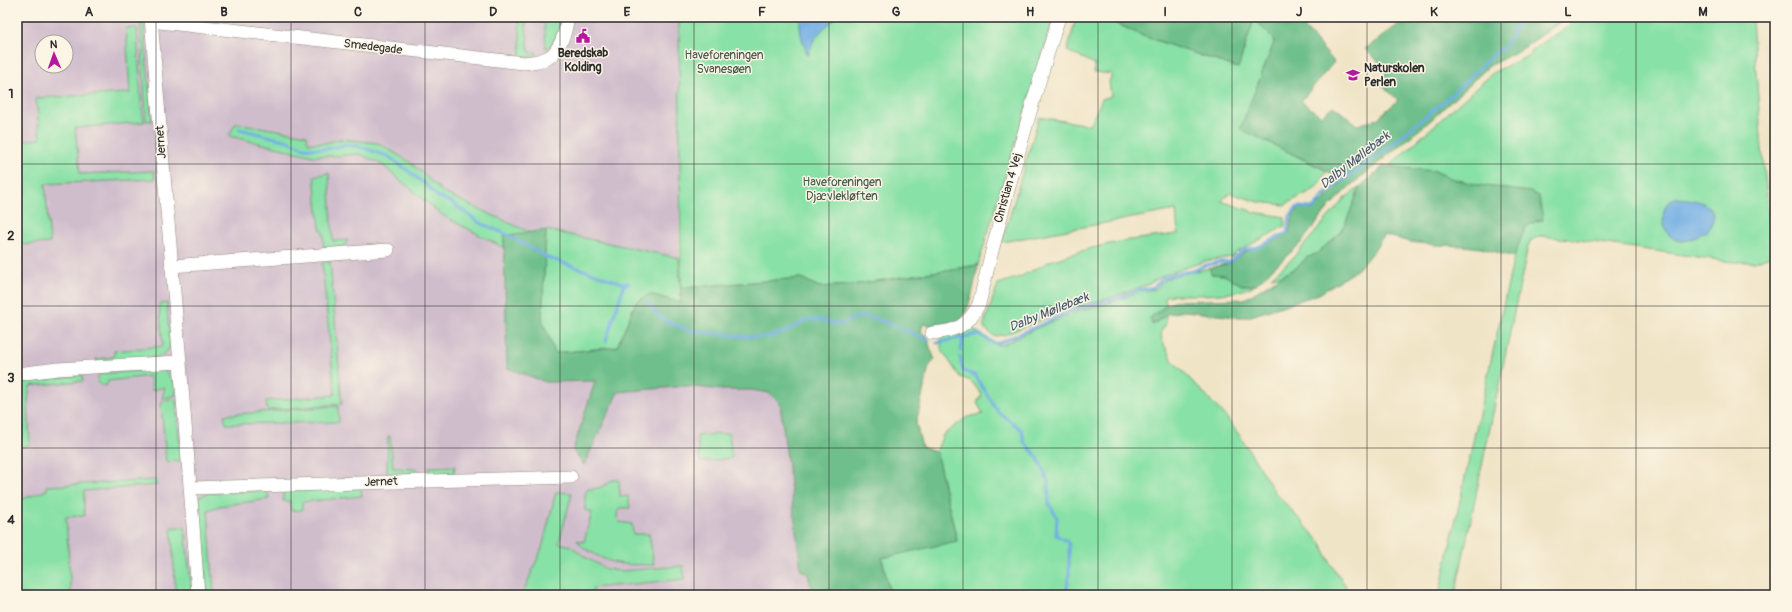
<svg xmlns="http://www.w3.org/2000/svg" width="1792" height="612" font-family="Pangolin,sans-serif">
<rect width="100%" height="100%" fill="#fcf5e5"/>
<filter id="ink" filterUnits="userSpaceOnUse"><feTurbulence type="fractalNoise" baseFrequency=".025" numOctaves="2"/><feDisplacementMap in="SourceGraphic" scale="8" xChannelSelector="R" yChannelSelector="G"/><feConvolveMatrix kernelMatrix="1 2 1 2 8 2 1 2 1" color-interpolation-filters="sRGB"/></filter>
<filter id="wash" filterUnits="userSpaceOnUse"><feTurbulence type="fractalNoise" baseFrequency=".012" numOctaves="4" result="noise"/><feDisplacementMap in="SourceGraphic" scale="16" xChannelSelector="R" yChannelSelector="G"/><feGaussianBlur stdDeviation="0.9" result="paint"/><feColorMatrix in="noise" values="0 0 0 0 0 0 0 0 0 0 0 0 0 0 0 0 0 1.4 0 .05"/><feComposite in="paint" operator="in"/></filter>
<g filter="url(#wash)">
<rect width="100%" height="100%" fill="#f0e4c6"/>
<!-- industrial -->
<path fill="#d0bdcc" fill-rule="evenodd" d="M17,17H679L681,109L679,258L546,230L504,236L546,382L595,381L573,450L584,465L618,392L686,386L723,390H752L770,393L780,403L801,569L808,573L813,595H17ZM42,42H66V66H42Z"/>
<!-- green -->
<path fill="#88e1a6" stroke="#5a8668" d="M519,17H525L529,52H536L537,54L528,57L521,56Z
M544,17H560C561,30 556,41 546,49Z
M679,17H1054L978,265L851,285L819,287L801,278L681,288Z
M1075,17H1103L1143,36L1238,68L1254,19L1275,40L1241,129L1327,171L1315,189L1284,205L1259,202L1230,193L1221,201L1254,212L1285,217V226L1237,252L1232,257L1206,261L1164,275L1149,284L1113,297L1069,309L1004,335L994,336L983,327L998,284L1020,277L1050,261L1088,249L1122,241L1178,234L1176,210L1002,242L1039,117L1090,125L1102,99L1111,96L1109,82L1112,74L1094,72L1095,64L1067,51L1076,19Z
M1577,17H1753L1752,20L1762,149L1773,255L1754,262H1732L1579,240L1540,236L1531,240L1528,246L1455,595H1439L1514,257C1519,240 1522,222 1543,220L1504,190L1479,185L1450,178L1435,171H1419L1389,166L1494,72L1528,56L1531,51L1567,27Z
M140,18H143L152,121H146Z
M126,28H137L141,101L144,122L75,128L80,174L154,171L155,179L45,184L50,243L17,245V141L40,139L36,98L130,93Z
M236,123L307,135L308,143H325L340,139L378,143L410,162L444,193L529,232L504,236V248L442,215L381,164L360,154L337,156H313L229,136Z
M329,173L333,241L348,240L344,247L324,248L323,232L320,228L314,176Z
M1360,187L1346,222L1339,234L1316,254L1306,258L1298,267L1283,275L1271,277L1292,259L1345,198Z
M546,230L679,258L681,303L650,294L636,302L617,347L555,353L542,320Z
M330,261L342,404L267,410L266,401L335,395L322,263Z
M1210,268L1211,274L1224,275L1242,285H1255C1228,299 1195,293 1165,296L1166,305L1150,318L1153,325L1166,315V324L1161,332L1162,341L1173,361L1226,417L1240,436L1274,491L1321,543L1330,563L1346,586L1344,592L1347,595H890L882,558L957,540L936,452L943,435L967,417L983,414L977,402L982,395L971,381L960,377L941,349V335L970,327L997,345H1002L1037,328L1079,311L1117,301L1139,291L1156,289L1164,280L1173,276Z
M167,303L170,348L160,357L97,362L96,359L114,357V351L163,346L159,304Z
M154,369L165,370L172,380H174L176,395L162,399L165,387L152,390L150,376L108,381L107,385L103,386L98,383L97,378L100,374Z
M82,375L83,381L30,386L28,401L30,444L17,449V383Z
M176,399L181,461L166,462L161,402Z
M338,406L339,422L226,424L224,415Z
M729,433L732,458L700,462L697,436Z
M388,436H390L393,468L417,469L418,474H387Z
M455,466L454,473L429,474V467Z
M157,480V485L84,491V516L66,517L71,595H17V501L47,490L46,486Z
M612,480H619L620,497L628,496L630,508H619L617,515L619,522L632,524L633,534H649L654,565C627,564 615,567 591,552C585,549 581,546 577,540L584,542L592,512L585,510V494L588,489C597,490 605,486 612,480Z
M361,488L362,496L302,502V510L291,511L290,501H283V494L286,490Z
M267,491L269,499L219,506L208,510L214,595H207L199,497L208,493Z
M556,492L572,493L559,543L571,546L582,555L606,569L620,571L683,566L685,579L593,588V592L555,595H522L542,548Z
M171,527H185L192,595H176Z"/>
<!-- forest -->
<path fill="#6ebf8b" stroke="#4c755b" d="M1103,17H1301L1300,22L1334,62L1301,101L1321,116L1333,106L1358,125L1377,119L1398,100L1380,83L1387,70L1365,49L1409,17H1567L1525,47L1489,66L1431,120L1350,186L1329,207L1300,244L1255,285H1242L1224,275L1211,274L1210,268L1231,263L1244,252L1271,242L1289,233L1293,215L1299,208L1314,209L1343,181L1324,169L1240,129L1275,40L1254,19L1238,68L1143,36Z
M1384,166L1435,171L1450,178L1479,185L1530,192L1539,196L1543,220H1538L1525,228L1514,257L1481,248L1464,246L1436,245L1410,242L1384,235L1374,250L1358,269L1319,294L1248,317H1235L1185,311L1167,314L1152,325L1150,318L1166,305L1176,301L1245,299L1283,275L1298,267L1306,258L1316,254L1339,234L1346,222L1360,187Z
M546,230L542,320L555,353L617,347L636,302L650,294L681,303V288L801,278L819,287L851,285L978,265C975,280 970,315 957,323C947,329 933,326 923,324L921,332L928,337L929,345L935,360L929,366L916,423L922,447L936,452L957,541L882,558L890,595H813L808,573L801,570L780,403L769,393L752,390H723L686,386L618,392L584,465L573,450L595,381L546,382L507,368L504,236Z"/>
<!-- water -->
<path fill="#72afe4" stroke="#4e6d88" d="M800,17H837C822,30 812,36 808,56C802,39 800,37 800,17Z
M1674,198C1689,199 1706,199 1714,214C1713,225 1709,229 1701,234C1665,259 1652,209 1674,198Z"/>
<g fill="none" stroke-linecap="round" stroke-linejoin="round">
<!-- stream -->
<path stroke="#72afe4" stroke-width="3" d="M239,129L288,141L304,148L326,149L346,145L357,146L388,156L424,183L437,196L451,202L480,223L506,234L546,257L622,283H629
M646,301L660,317L668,322L687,330L748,337H769L785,332L806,320H821L839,325L857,317H864L877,319L929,340
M606,341L624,285L627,284
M937,343L979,334L994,343H999L1074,310L1118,298L1138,290L1154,287L1163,278L1177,273L1193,271L1203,266L1220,262H1230L1244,250L1258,247L1287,233L1290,216L1296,208L1300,207L1312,208L1315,207L1322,197L1338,183L1350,176L1386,149L1449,97L1494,54L1506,46L1517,24L1528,17
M961,350L963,337
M960,357L963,371L975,375L998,412L1022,430L1024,442L1038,458L1048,481L1049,504L1057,517L1056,535L1067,541L1069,545V575L1066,595"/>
</g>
</g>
<g filter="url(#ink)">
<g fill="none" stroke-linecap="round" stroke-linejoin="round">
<defs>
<path id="minor" d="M151,17C166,210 185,402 198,595
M151,21L524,63C533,62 545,61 552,55C561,46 567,30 567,17
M171,266L388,250
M932,333C957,331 968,326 979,304C1002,207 1029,112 1059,17
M17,374L58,369L179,362
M191,488L571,477"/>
</defs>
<!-- minor casing -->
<use href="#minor" stroke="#8e8878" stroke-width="14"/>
<!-- minor -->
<use href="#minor" stroke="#fff" stroke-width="13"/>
</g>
</g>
<!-- grid -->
<path fill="none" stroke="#2b2b2b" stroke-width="1" stroke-opacity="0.55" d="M156,17V595M291,17V595M425,17V595M560,17V595M694,17V595M829,17V595M963,17V595M1098,17V595M1232,17V595M1367,17V595M1501,17V595M1636,17V595M17,164H1775M17,306H1775M17,448H1775"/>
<!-- icons -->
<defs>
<symbol id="civic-bare" viewBox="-9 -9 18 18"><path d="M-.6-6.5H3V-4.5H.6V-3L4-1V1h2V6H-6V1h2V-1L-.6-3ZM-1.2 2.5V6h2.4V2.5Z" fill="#b5179e" stroke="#fcf5e5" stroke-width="2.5" paint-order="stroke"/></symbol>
<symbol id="school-bare" viewBox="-9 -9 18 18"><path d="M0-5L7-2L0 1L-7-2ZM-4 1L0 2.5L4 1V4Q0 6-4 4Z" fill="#b5179e" stroke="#fcf5e5" stroke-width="2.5" paint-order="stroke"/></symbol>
</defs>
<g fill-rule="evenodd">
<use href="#civic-bare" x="573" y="26" width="20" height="20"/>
<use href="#school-bare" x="1343" y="65" width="20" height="20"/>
</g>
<g text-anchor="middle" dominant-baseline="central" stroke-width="3" stroke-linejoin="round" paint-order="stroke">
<!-- street labels -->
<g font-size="12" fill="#2b2b2b" stroke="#fcf5e5">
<text transform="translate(373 47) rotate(7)">Smedegade</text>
<text transform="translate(161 142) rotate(-94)">Jernet</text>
<text transform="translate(1008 188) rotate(-74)">Christian 4 Vej</text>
<text transform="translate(381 482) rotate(-2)">Jernet</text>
</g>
<!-- poi labels -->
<g font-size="12" font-weight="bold" fill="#2b2b2b" stroke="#fcf5e5">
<text x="583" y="53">Beredskab<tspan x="583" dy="14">Kolding</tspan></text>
<text x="1364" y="68" text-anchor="start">Naturskolen<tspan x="1364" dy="14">Perlen</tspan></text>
</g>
<!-- park labels -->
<g font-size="12" fill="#42584a" stroke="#fcf5e5">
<text x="724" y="55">Haveforeningen<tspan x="724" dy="14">Svanesøen</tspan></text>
<text x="842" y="182">Haveforeningen<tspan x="842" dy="14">Djævlekløften</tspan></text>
</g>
<!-- water labels -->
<g font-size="13" font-style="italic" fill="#44596c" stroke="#fcf5e5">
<text transform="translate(1355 160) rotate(-38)">Dalby Møllebæk</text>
<text transform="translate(1049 312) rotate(-22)">Dalby Møllebæk</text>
</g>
</g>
<!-- margin -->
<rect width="1792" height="612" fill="none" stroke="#fcf5e5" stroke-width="44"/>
<!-- north arrow -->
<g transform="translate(54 54) rotate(358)"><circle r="19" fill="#fcf5e5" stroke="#a8a49b"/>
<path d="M0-3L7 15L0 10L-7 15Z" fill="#b5179e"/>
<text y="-6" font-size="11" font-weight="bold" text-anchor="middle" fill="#2b2b2b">N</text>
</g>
<rect x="22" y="22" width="1748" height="568" fill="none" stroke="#2b2b2b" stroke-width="1.5"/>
<g font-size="13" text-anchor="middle" font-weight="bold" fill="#2b2b2b">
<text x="89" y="16">A</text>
<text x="224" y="16">B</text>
<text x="358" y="16">C</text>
<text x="493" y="16">D</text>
<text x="627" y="16">E</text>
<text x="762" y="16">F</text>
<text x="896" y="16">G</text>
<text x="1030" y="16">H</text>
<text x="1165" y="16">I</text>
<text x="1299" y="16">J</text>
<text x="1434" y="16">K</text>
<text x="1568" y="16">L</text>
<text x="1703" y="16">M</text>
<text x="11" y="98">1</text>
<text x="11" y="240">2</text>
<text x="11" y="382">3</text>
<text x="11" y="524">4</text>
</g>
</svg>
